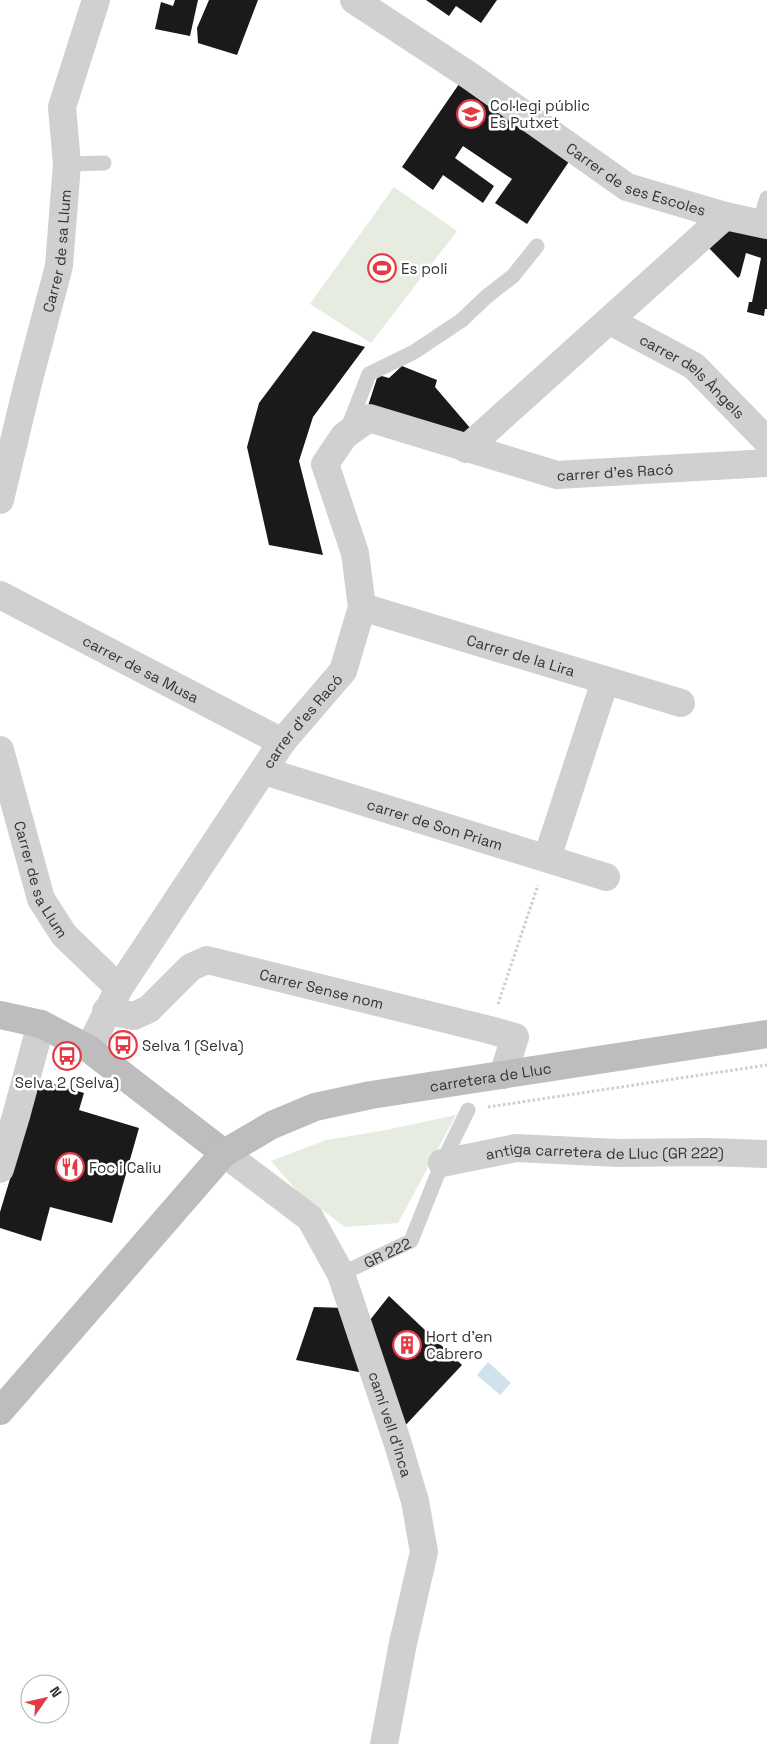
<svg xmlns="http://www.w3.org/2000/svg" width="767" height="1744" font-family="'Space Grotesk',sans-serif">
<rect width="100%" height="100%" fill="#fff"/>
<!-- green -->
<path fill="#e6ecdf" d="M394,187L457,231L371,343L310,304Z
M456,1115L398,1223L345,1227L298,1192L271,1161L326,1140L386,1130Z"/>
<!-- water -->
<path fill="#cfe2ee" d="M488,1362L511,1383L500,1395L477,1375Z"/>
<!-- building -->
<path fill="#1a1a1a" d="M175,0H198L190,36L155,29L161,2L173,6Z
M209,0H258L237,55L198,43L197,28Z
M426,0H497L481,23L456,6L449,16Z
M459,84L572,157L527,224L495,203L512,179L463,146L455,158L494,186L483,203L443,175L433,190L402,167Z
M737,224L767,231V309H765L764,316L747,312L749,302H752L761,258L746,253L740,276L738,278L708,247Z
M313,331L365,347L313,417L299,461L323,555L269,545L247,447L259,403Z
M402,366L437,380L435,387L471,429L457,441L367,409L378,375L389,378Z
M40,1080L84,1093L79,1110L139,1128L112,1223L50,1207L41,1241L0,1228V1212Z
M389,1296L462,1365L401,1430L366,1325Z
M314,1307L345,1308L369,1374L296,1360Z"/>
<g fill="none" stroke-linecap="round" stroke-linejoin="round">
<!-- path -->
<path stroke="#cdcdcd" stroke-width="3" stroke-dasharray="2.5 2.5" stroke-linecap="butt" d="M498,1004L538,885
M488,1107L767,1065"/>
<!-- lane -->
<g stroke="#d0d0d0" stroke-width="15">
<path d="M67,164L104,163"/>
<path d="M759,223L767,198"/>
<path d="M347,430L369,374L414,352L462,320L486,297L513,276L537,246"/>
<path id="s1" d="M341,1274L411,1241L442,1163L468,1110"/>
</g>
<!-- street -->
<g stroke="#d0d0d0" stroke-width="28">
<path id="s2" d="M354,0L470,76L627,187L725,216"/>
<path id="s3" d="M610,321L694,366L767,441"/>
<path d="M466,449L725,216L767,225"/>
<path id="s4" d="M0,500L27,387L59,266L67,164L62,107L96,0"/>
<path id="s5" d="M0,595L282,742"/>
<path id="s6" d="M362,607L681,703"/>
<path id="s7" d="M0,750L41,899L64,935L119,988"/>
<path id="s8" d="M264,771L606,877"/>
<path d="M547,858L605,681"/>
<path id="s9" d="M106,1011L134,1016L149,1009L191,967L207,960L490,1030L515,1037L503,1075"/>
<path id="s10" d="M89,1049L119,988L282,742L343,671L362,607L355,553L325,464L344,436L369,418L557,475L767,463"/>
<path id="s11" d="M224,1153L310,1218L341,1274L397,1441L415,1501L424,1552L403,1643L384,1744"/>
<path id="s12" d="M442,1163L516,1148L618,1153L709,1152L767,1154"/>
<path d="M0,1169L16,1116L41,1024"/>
</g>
<!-- secondary -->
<g stroke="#bdbdbd" stroke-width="28">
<path d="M0,1015L41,1024L89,1049L224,1153"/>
<path id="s13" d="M0,1411L224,1153L272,1125L315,1107L371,1095L767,1034"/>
</g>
</g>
<!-- icons -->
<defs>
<symbol id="school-ring" viewBox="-11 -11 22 22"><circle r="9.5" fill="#fff" stroke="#e63946" stroke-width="1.5"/><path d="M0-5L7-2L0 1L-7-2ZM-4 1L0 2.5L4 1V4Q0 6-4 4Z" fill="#e63946"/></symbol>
<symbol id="stadium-ring" viewBox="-11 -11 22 22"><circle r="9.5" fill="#fff" stroke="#e63946" stroke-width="1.5"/><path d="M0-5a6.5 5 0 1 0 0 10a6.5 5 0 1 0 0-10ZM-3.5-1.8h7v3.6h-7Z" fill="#e63946"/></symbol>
<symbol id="bus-ring" viewBox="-11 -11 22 22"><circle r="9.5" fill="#fff" stroke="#e63946" stroke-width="1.5"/><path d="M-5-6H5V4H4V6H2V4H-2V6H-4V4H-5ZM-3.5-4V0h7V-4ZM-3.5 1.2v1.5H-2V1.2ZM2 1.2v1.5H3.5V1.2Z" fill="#e63946"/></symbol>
<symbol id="restaurant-ring" viewBox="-11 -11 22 22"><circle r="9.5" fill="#fff" stroke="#e63946" stroke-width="1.5"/><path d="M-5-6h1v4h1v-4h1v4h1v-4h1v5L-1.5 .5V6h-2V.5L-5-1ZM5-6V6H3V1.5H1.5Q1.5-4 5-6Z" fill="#e63946"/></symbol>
<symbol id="building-ring" viewBox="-11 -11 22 22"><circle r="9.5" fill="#fff" stroke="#e63946" stroke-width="1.5"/><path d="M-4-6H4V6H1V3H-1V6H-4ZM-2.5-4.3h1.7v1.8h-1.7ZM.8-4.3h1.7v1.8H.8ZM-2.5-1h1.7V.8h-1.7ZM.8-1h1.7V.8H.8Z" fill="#e63946"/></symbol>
</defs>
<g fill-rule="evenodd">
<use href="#school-ring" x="455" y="98" width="32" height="32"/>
<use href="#stadium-ring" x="366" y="252" width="32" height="32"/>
<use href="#bus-ring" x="107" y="1029" width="32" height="32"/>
<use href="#bus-ring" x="51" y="1040" width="32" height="32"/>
<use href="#restaurant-ring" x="54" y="1151" width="32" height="32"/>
<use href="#building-ring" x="391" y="1329" width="32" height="32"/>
</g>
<g text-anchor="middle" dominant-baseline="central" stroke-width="5" stroke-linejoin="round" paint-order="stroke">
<!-- poi labels -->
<g font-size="15" fill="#333" stroke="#fff" text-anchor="start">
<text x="490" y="105">Col·legi públic<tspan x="490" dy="17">Es Putxet</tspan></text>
<text x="401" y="268">Es poli</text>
<text x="142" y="1045">Selva 1 (Selva)</text>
<text x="67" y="1082" text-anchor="middle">Selva 2 (Selva)</text>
<text x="89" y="1167">Foc i Caliu</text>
<text x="426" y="1336">Hort d'en<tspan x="426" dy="17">Cabrero</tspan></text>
</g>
<!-- street labels -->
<g font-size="15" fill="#333" stroke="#fff">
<text stroke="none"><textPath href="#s2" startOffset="336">Carrer de ses Escoles</textPath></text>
<text stroke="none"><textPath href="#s4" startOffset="256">Carrer de sa Llum</textPath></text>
<text stroke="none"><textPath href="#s3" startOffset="100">carrer dels Àngels</textPath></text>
<text stroke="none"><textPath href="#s10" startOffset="991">carrer d'es Racó</textPath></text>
<text stroke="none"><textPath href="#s6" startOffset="166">Carrer de la Lira</textPath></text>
<text stroke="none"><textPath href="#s5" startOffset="159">carrer de sa Musa</textPath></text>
<text stroke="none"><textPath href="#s10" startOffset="392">carrer d'es Racó</textPath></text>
<text stroke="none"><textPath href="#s8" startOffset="179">carrer de Son Priam</textPath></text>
<text stroke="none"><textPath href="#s7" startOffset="136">Carrer de sa Llum</textPath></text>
<text stroke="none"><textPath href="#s9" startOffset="240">Carrer Sense nom</textPath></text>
<text stroke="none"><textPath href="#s13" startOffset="622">carretera de Lluc</textPath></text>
<text stroke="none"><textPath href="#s12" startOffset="164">antiga carretera de Lluc (GR 222)</textPath></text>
<text stroke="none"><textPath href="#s1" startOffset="51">GR 222</textPath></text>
<text stroke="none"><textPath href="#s11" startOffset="330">camí vell d'Inca</textPath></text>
</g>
</g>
<!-- north arrow -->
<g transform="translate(45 1699) rotate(56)"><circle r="24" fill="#ffffff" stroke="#adadad"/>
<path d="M0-4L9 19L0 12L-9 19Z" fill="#e63946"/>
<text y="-8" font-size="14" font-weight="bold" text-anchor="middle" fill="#333333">N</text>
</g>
</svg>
